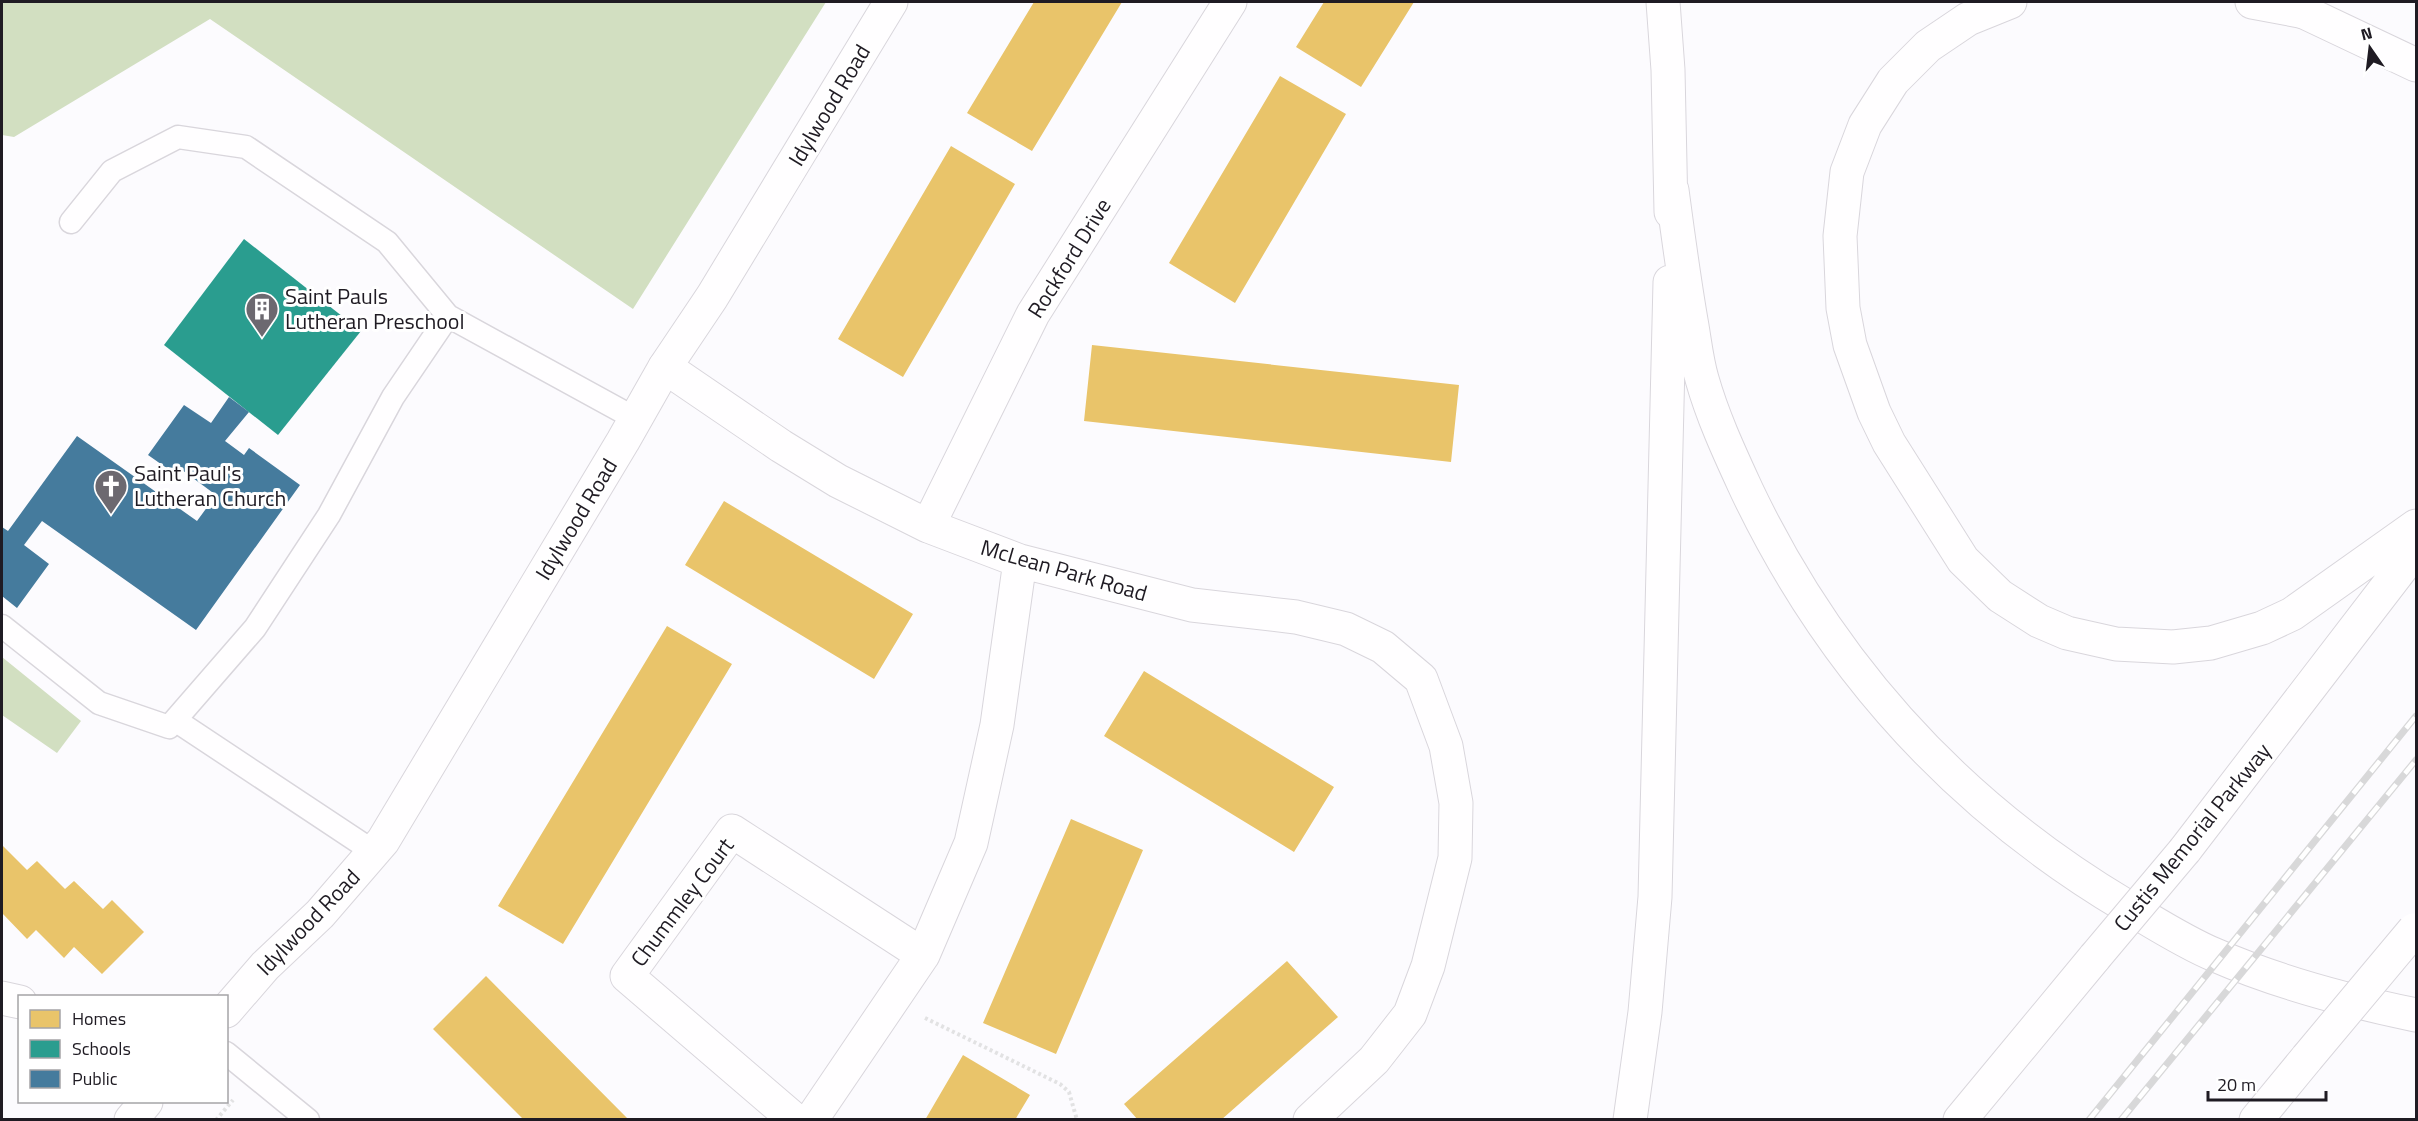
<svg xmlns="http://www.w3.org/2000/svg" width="2418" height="1121" font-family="'Titillium Web',sans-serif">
<rect width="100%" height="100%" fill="#fcfbfe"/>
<!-- forest -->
<path fill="#d2dfc1" d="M2,2H826L633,309L210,19L14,137L2,135Z
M2,657L81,721L57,753L2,715Z"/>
<!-- homes -->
<path fill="#e9c46a" d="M1034,2H1122L1032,151L967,113Z
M1324,2H1414L1361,87L1296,47Z
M1280,76L1346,114L1235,303L1169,263Z
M951,146L1015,184L903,377L838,339Z
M1092,345L1459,385L1451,462L1084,421Z
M724,501L913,614L874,679L685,565Z
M667,626L732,664L563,944L498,906Z
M1144,671L1334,787L1294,852L1104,736Z
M1071,819L1143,850L1056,1054L983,1023Z
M2,845L27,870L37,861L65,889L74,881L103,909L112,900L144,932L102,974L74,947L64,958L36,930L27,939L2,913Z
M1287,961L1338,1017L1221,1120H1138L1124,1104Z
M486,976L629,1120H524L433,1029Z
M963,1055L1030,1095L1015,1120H925Z"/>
<!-- schools -->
<path fill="#2a9d8f" d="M244,239L361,331L278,435L164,345Z"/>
<!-- public -->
<path fill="#457b9d" d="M229,397L249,412L225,441L244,455L249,448L300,485L196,630L42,521L24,545L49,564L17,608L2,596V527L8,531L77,436L197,521L216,495L182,470L178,476L148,455L184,405L211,423Z"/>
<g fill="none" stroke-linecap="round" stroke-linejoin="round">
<defs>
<path id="service" d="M71,222L112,171L178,137L246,147L387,242L448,316L636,419
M2,626L99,703L169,727L255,628L329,515L393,397L448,316
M175,720L374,852
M226,1053L308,1120"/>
<path id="minor" d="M665,367L781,446L838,481L928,526L1020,561L1192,605L1296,617L1346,629L1383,647L1421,679L1446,746L1456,803L1455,858L1428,966L1410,1014L1374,1060L1310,1120
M928,526L1033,314L1230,2
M923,955L971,843L997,725L1020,561
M2,998L20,1002
M795,1120L627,976L732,831L923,955L811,1120"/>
<path id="secondary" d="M226,1011L265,966L320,914L383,841L623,441L665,367L712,297L891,2
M131,1120L146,1102"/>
<path id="primary" d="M2283,2L2416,65"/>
<path id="motorway" d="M1663,2L1668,70L1671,212
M2010,2L1968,19L1928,46L1893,81L1865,125L1847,172L1840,236L1843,308L1850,345L1874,412L1889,443L1963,560L2000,596L2039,621L2067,633L2116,644L2173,647L2211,643L2262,628L2292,614L2416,526
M2252,2L2305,12
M1672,190C1678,235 1684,281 1692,326C1695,344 1697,362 1702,379C1713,418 1730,454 1747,491C1831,667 1958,806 2126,906C2155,923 2184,942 2215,955C2279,983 2348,1001 2416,1015
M2185,850L2416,549
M1630,1120L1645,1012L1655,897L1670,282
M1960,1120L2095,957
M2256,1120L2307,1058"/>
</defs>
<!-- service casing -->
<use href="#service" stroke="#d9d6dc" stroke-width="25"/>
<!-- minor casing -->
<use href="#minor" stroke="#d9d6dc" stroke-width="35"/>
<!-- secondary casing -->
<use href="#secondary" stroke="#d9d6dc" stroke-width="35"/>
<!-- primary casing -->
<use href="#primary" stroke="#d9d6dc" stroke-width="35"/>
<!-- motorway casing -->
<use href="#motorway" stroke="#d9d6dc" stroke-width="35"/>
<!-- path -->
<path stroke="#e2e2e3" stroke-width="4" stroke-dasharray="3 3" stroke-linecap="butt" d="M925,1018L1060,1084L1069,1092L1077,1120
M216,1120L233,1100"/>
<!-- service -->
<use href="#service" stroke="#fffeff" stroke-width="22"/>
<!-- minor -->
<use href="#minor" stroke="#fffeff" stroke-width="33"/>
<!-- secondary -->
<use href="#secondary" stroke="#fffeff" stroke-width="33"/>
<!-- primary -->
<use href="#primary" stroke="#fffeff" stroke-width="33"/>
<!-- motorway -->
<use href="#motorway" stroke="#fffeff" stroke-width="33"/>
<defs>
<path id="rail" d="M2089,1120L2416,716
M2121,1120L2416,760"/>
</defs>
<!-- rail casing -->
<use href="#rail" stroke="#d8d8d9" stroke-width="7"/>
<!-- rail -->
<use href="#rail" stroke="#fff" stroke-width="4.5" stroke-dasharray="14" stroke-linecap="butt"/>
<defs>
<path id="motorway-bridge" d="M2095,957L2185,850
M2307,1058L2414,930"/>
</defs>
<!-- motorway-bridge casing -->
<use href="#motorway-bridge" stroke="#d9d6dc" stroke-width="35" stroke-linecap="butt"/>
<!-- motorway-bridge -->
<use href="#motorway-bridge" stroke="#fffeff" stroke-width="33"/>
</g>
<!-- icons -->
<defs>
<symbol id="building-pin" viewBox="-11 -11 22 30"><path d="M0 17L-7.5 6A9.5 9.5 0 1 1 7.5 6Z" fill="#6c6970" stroke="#fff"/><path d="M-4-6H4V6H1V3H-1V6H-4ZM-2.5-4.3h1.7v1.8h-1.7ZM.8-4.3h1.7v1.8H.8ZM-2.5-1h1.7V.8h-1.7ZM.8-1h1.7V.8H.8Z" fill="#fff"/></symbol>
<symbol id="church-pin" viewBox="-11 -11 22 30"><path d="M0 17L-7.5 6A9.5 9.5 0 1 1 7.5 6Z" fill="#6c6970" stroke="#fff"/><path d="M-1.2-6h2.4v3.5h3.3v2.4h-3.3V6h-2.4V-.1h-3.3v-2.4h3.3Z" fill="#fff"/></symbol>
</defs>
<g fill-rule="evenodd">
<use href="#building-pin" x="243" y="290" width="38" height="52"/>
<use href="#church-pin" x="92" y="467" width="38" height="52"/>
</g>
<g text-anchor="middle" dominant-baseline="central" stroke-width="6" stroke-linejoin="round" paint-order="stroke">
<!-- street labels -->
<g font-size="22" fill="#1f1b23" stroke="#fff">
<text transform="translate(829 105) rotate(-59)">Idylwood Road</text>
<text transform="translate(1069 258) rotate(-58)">Rockford Drive</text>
<text transform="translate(576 519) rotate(-59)">Idylwood Road</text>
<text transform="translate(1064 570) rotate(16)">McLean Park Road</text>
<text transform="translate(2192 837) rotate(-51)">Custis Memorial Parkway</text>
<text transform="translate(682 902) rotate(-53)">Chummley Court</text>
<text transform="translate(308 922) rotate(-46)">Idylwood Road</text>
</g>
<!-- poi labels -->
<g font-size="22" fill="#1f1b23" stroke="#fff" text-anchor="start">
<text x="285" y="296">Saint Pauls<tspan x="285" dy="25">Lutheran Preschool</tspan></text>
<text x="134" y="473">Saint Paul's<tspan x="134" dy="25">Lutheran Church</tspan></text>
</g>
</g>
<!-- border -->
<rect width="2418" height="1121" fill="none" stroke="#1f1b23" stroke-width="6"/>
<!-- legend -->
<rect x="18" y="995" width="210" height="108" fill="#ffffff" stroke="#a5a4a7" stroke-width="1.5"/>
<rect x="30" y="1010" width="30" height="18" fill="#e9c46a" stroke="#a5a4a7" stroke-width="1.5"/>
<text x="72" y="1025" font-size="18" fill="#1f1b23">Homes</text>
<rect x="30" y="1040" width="30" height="18" fill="#2a9d8f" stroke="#a5a4a7" stroke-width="1.5"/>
<text x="72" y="1055" font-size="18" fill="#1f1b23">Schools</text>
<rect x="30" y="1070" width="30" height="18" fill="#457b9d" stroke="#a5a4a7" stroke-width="1.5"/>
<text x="72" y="1085" font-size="18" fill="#1f1b23">Public</text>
<!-- north arrow -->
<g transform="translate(2370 48) rotate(346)" stroke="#ffffff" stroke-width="4.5" paint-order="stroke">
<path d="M0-4.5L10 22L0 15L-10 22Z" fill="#1f1b23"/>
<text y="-9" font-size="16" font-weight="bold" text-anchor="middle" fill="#1f1b23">N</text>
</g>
<!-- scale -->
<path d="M2208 1091v9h118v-9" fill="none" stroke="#1f1b23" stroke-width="3"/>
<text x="2217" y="1091" font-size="18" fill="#1f1b23" stroke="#ffffff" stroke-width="4.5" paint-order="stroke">20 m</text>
</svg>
